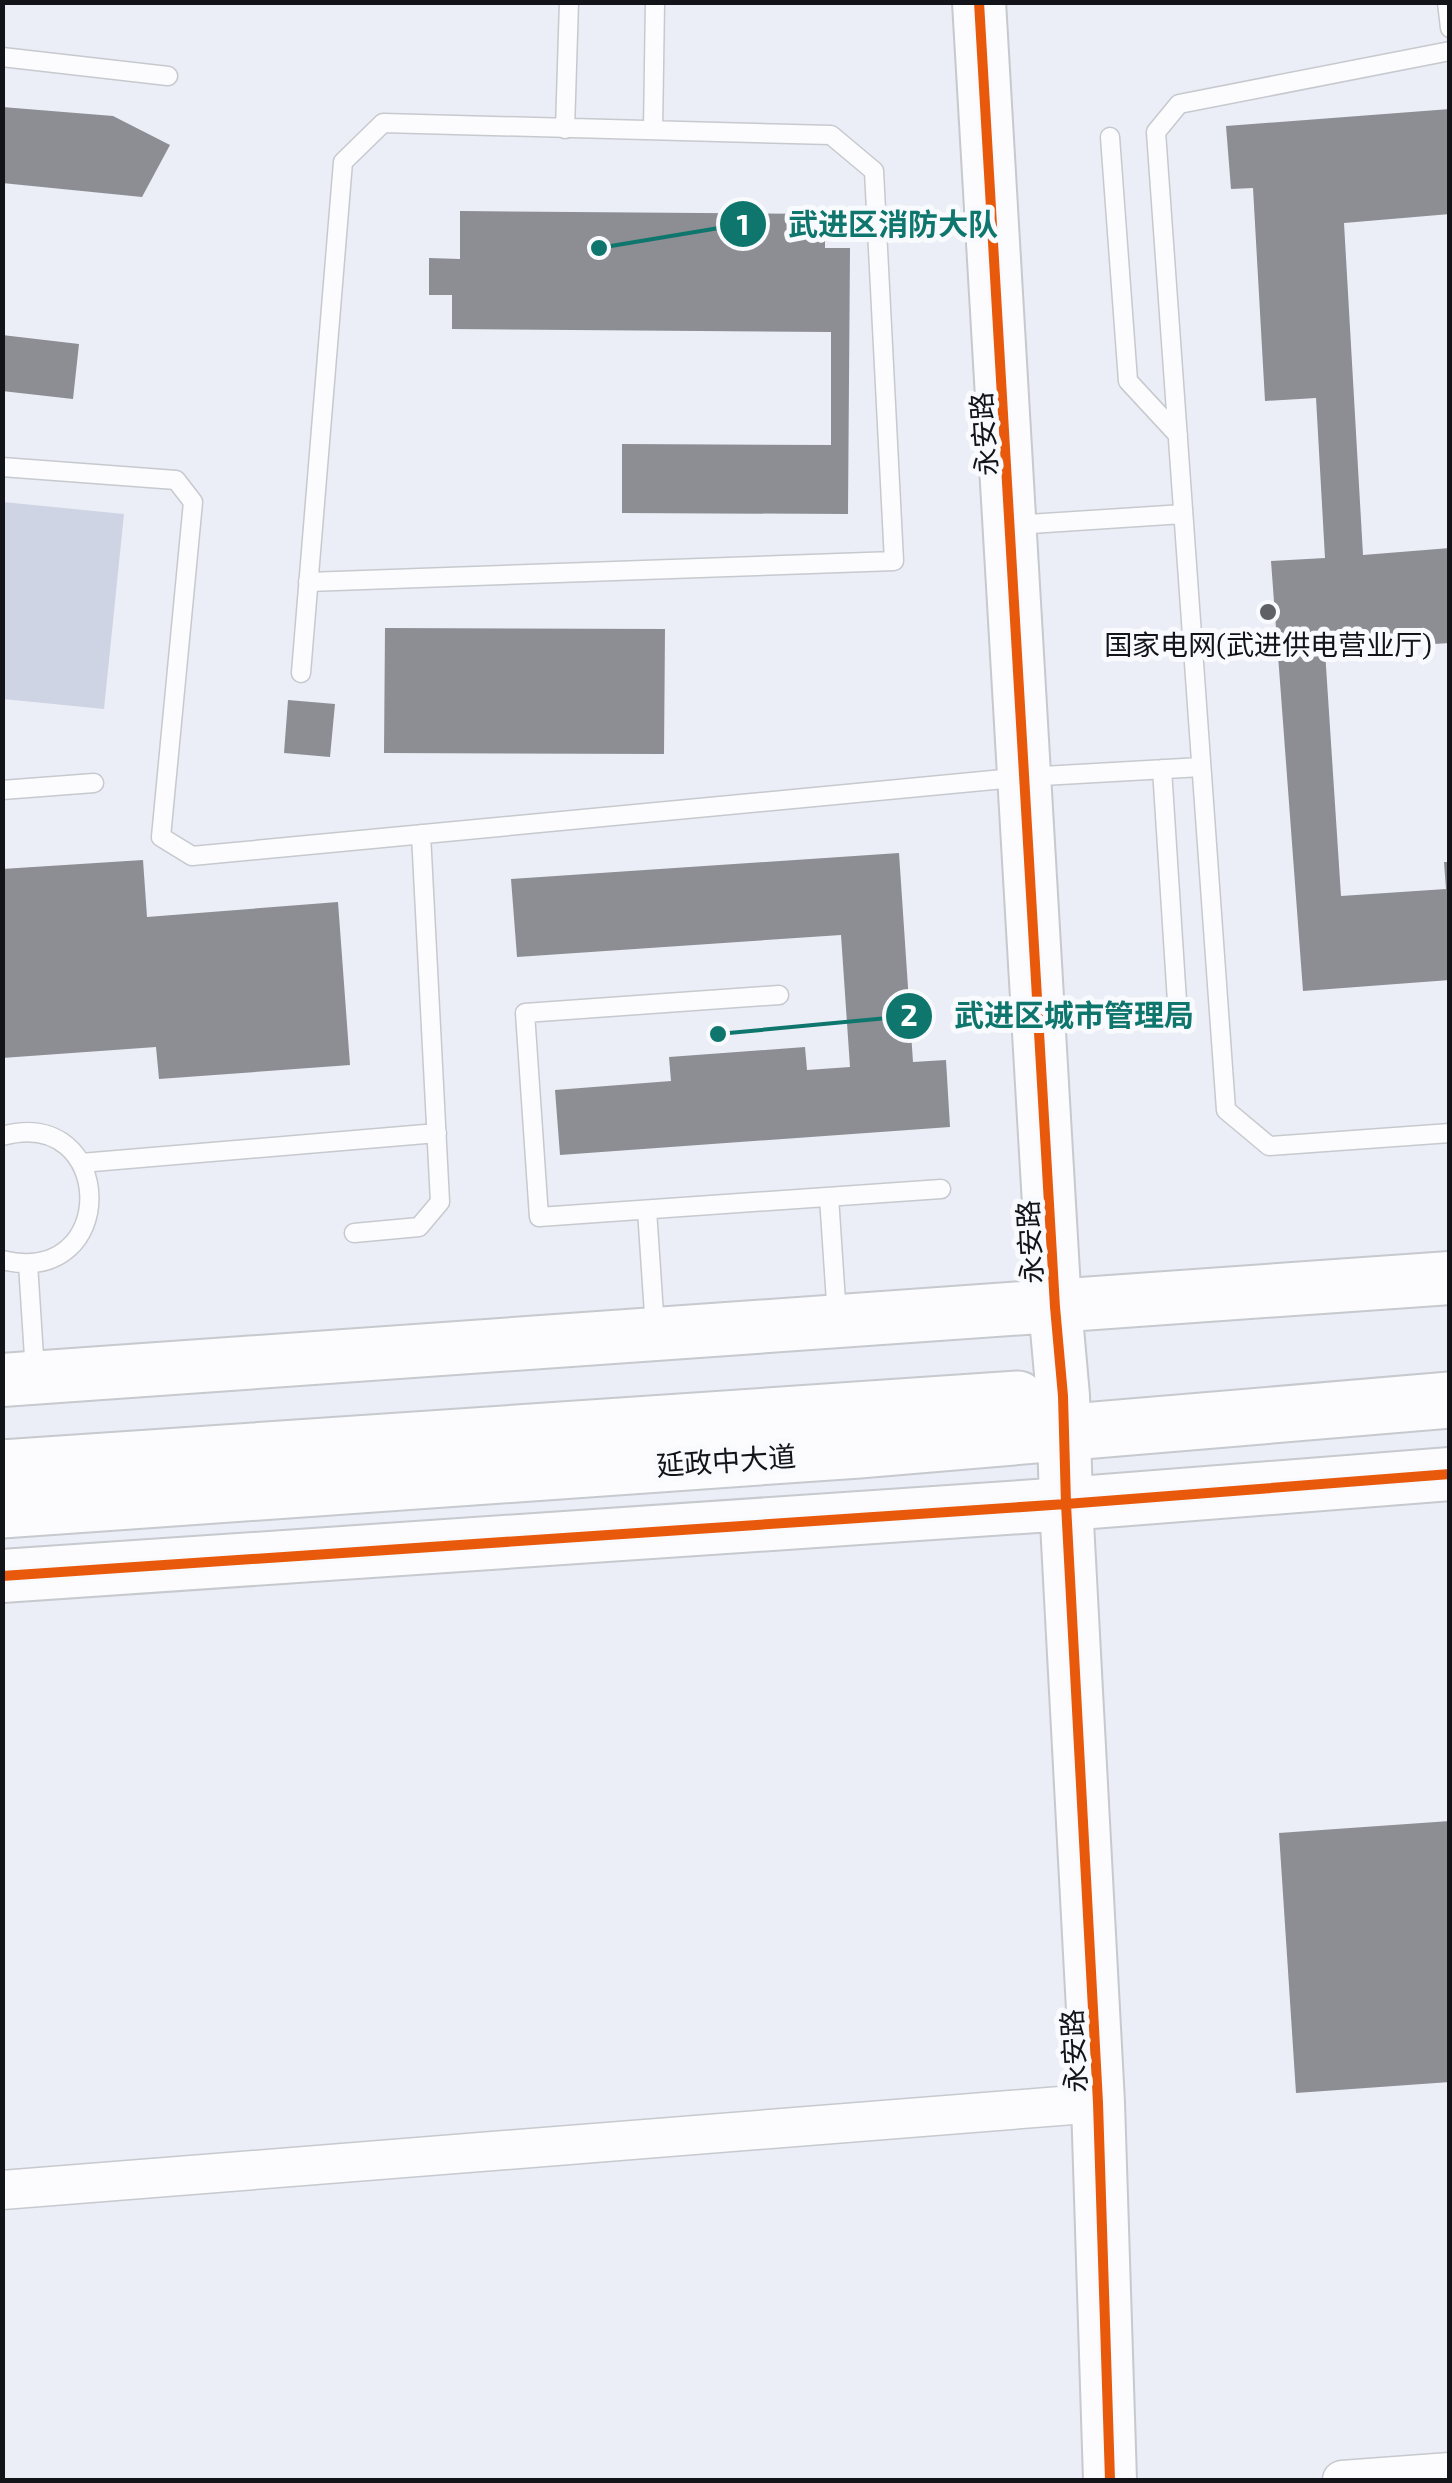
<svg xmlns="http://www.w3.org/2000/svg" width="1452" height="2483" font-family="'Exo 2','Noto Sans SC',sans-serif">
<rect width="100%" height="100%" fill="#ebeef6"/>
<!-- green -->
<path fill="#ced4e3" d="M3,502L124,514L104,709L3,699Z"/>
<!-- building -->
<path fill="#8c8e94" d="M2,107L113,116L170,145L142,197L2,183Z
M1450,109V214L1344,223L1363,555L1450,548V643L1325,651L1341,896L1446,889L1444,862H1450V980L1303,991L1271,561L1325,558L1316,398L1265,401L1253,188L1231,189L1226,126Z
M460,211L825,214V248H850L848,514L622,513V444L831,445V332L452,329V295H429V258L460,259Z
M2,335L79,344L73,399L2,391Z
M385,628L665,629L664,754L384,753Z
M288,700L335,704L330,757L284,753Z
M899,853L913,1062L946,1060L950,1127L560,1155L555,1090L671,1081L669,1057L805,1047L807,1070L850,1067L841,935L517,957L511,879Z
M143,860L147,917L338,902L350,1065L159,1079L156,1047L2,1058V869Z
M1450,1821V2082L1296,2093L1279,1833Z"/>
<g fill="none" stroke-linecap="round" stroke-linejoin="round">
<defs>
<path id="lane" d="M1447,2L1450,28
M1450,51L1179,104L1156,132L1226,1110L1269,1146L1450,1133
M2,57L168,76
M565,129L569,2
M653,130L655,2
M1110,137L1128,381L1178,435
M2,467L176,480L193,502L161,837L192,856L1025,777L1201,767
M1014,525L1183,514
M301,673L343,162L383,123L831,135L874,171L894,561L308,582
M1162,769L1178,1017
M2,790L94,783
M779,995L525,1013L539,1217L941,1189
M2,1136C116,1104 121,1289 2,1260
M81,1163L437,1133
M829,1197L837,1317
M647,1210L655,1329
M354,1233L419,1227L440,1202L421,834
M28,1264L35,1372"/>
<path id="street" d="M2,2190L1098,2103
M1342,2480L1450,2472"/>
<path id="secondary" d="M979,2L1055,1307L1063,1396L1066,1504L1098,2103L1110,2480
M2,1380L1450,1278
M2,1576L1066,1504L1450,1474"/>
<path id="primary" d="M2,1468L1018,1399
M2,1510L859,1450L1450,1400"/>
</defs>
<!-- lane casing -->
<use href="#lane" stroke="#c6c9ce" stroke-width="21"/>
<!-- street casing -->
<use href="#street" stroke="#c6c9ce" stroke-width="41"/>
<!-- secondary casing -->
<use href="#secondary" stroke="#c6c9ce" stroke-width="56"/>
<!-- primary casing -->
<use href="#primary" stroke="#c6c9ce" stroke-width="59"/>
<!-- lane -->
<use href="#lane" stroke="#fcfcfe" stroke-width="18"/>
<!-- street -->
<use href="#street" stroke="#fcfcfe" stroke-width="38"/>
<!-- secondary -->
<use href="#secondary" stroke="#fcfcfe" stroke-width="52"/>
<!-- primary -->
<use href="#primary" stroke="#fcfcfe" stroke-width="55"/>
<defs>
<path id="cycleway" d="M979,2L1055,1307L1063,1396L1066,1504L1098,2103L1110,2480
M2,1576L1066,1504L1450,1474"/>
</defs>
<!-- cycleway casing -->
<use href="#cycleway" stroke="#f8fafd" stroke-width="16"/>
<!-- cycleway -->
<use href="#cycleway" stroke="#e8590c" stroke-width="10"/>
</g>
<!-- markers -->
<circle fill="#5e6066" stroke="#f8fafd" stroke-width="4" cx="1268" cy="612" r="10"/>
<g text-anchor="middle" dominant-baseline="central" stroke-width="10" stroke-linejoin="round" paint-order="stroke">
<!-- street labels -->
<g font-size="28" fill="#121419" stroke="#f8fafd">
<text transform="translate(983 434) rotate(-94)">永安路</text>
<text transform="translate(1029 1242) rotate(-93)">永安路</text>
<text transform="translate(726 1460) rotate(-4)">延政中大道</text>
<text transform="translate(1073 2051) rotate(-93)">永安路</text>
</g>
<!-- poi labels -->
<g font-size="28" fill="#121419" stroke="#f8fafd">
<text x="1268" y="644">国家电网(武进供电营业厅)</text>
</g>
</g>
<!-- callouts -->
<path fill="none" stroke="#0f766e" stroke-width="4" d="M599 248L743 224M718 1034L909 1016"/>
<g fill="#0f766e" stroke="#f8fafd" stroke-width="4">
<circle cx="599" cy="248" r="10"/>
<circle cx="718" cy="1034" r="10"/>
<circle cx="743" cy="224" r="25"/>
<circle cx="909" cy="1016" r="25"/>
</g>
<g font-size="30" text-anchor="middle" font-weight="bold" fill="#fff">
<text x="743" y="235">1</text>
<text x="909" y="1026">2</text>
</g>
<g font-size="30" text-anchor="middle" font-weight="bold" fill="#0f766e" stroke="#f8fafd" stroke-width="10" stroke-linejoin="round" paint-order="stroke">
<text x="893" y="235">武进区消防大队</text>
<text x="1074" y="1026">武进区城市管理局</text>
</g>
<!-- border -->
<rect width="1452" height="2483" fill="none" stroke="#121419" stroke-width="10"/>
</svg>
